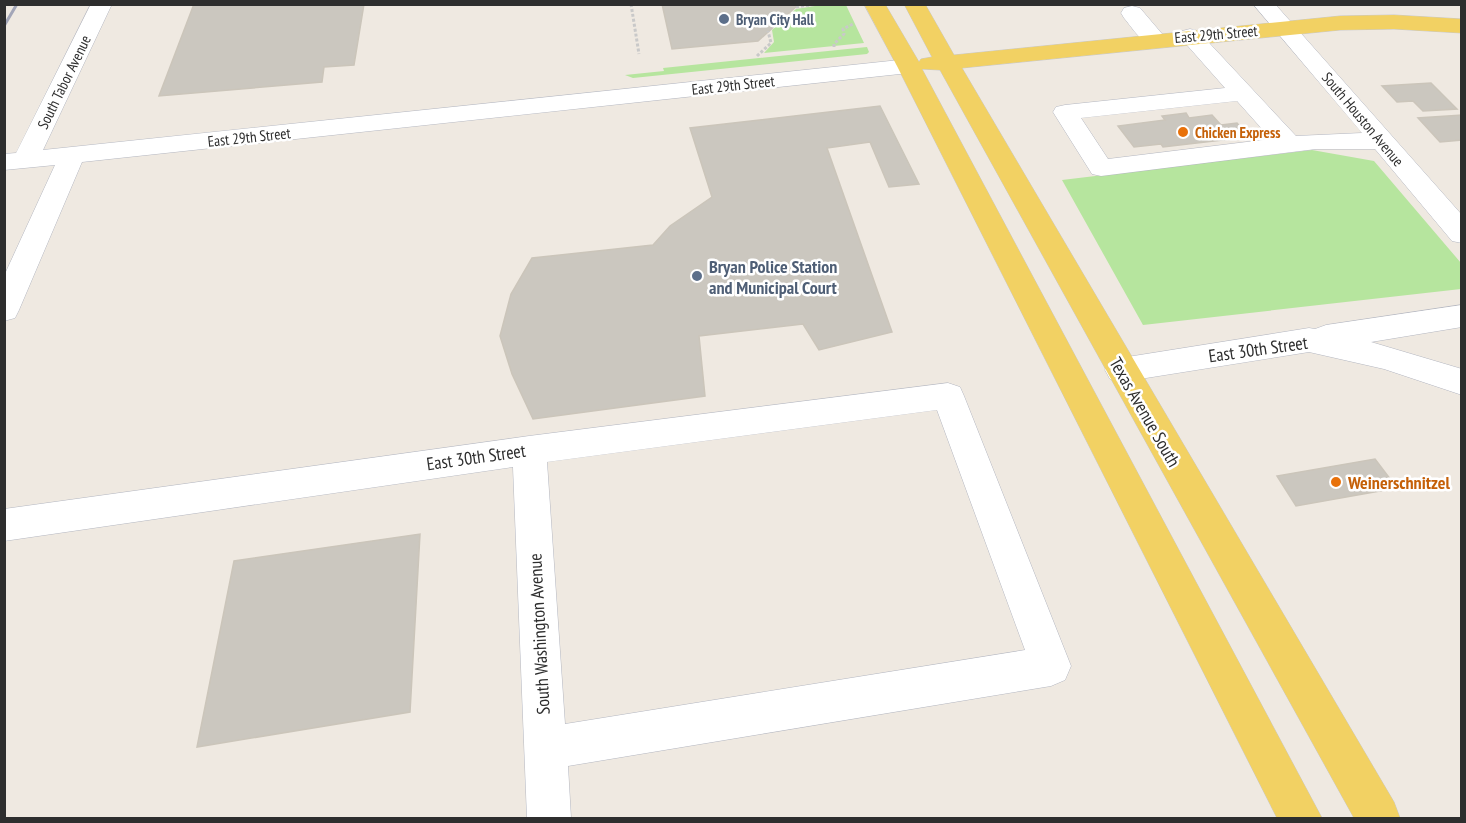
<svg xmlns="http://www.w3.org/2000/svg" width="1466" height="823" font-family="'PT Sans Narrow',sans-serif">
<rect width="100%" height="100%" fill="#efe9e1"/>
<!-- green -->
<path fill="#b6e59e" d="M821,5H846L864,43L764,53L774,42L772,30L796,9Z
M867,47L869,52L867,54L633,78L625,75L664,71L663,68Z
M1312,150L1374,161L1461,263V289L1143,325L1062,180Z"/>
<!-- building -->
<path fill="#cbc7bf" stroke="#cbc5ba" stroke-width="1.5" d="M194,4H364L354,65L324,67L322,82L159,96Z
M662,4H799L758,41L672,49Z
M1431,83L1457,109L1423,111L1413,101L1397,102L1382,86Z
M880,106L919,184L889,187L870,142L827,148L892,332L819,350L803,324L699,336L705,396L533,419L512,374L500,336L511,294L532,258L653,245L670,226L712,197L690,128Z
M1186,113L1189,118L1212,115L1221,125L1237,123L1249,137L1163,147L1161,144L1134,147L1118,126L1165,120L1162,116Z
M1462,115V140L1440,142L1418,118Z
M1375,459L1397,488L1296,506L1277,476Z
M420,534L410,712L197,747L234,561Z"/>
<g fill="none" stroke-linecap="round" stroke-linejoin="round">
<defs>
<path id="minor" d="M91,4H112L43,150L909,59L917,61L921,66L917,71L909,73L82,162L19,310L15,318L4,321V276L55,165L4,170V154L16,153Z
M1253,4H1275L1462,215V243L1452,241L1375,149H1316L1101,176L1092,174L1053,112L1056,107L1065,105L1225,88L1179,36L1182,31L1190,29L1198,31L1296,136L1362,133ZM1237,101L1271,139L1108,159L1081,118Z
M1132,6L1140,8L1163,35L1166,40L1163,45C1144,49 1135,31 1124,18L1121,13L1124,8Z
M1462,305V327L1371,342L1462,369V395L1384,369L1309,352L1121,382L1110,379L1105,370L1110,361L1121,358L1309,328L1315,329L1326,325Z
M948,383L960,387L964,396L1071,666L1065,680L1051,686L568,766L571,818H527L513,467L4,541V509L529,436ZM937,410L1025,650L565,724L547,462Z"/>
<path id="major" d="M864,4H885L919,62L921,59L932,57L904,4H925L954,55L1340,16L1394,15L1462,19V33L1394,29L1340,30L962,68L1394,802L1400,818H1354L940,70L922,69L1322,818H1277L897,66Z"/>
</defs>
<!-- minor casing -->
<use href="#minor" stroke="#b4b7c1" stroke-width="1"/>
<!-- major casing -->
<use href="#major" stroke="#c9c9c9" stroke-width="1"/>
<!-- path -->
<path stroke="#c9c9c9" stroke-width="3" stroke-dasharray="3 2" stroke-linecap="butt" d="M631,4L639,54
M796,7L817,4
M834,47V44L844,34L843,29L853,24
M757,56L771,43L768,31"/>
<!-- minor -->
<use href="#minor" fill="#fff" fill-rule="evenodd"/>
<!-- major -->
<use href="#major" fill="#f2d163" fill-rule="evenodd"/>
<!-- rail -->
<path stroke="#a3a6b8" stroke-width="3" d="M4,26L17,4"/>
</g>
<!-- markers -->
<g fill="#5c6f8a" stroke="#fff" stroke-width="2">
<circle cx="724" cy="19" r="6"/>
<circle cx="697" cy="276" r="6"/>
</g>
<g fill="#e8710a" stroke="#fff" stroke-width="2">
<circle cx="1183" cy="132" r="6"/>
<circle cx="1336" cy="482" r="6"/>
</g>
<g text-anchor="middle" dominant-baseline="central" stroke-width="5" stroke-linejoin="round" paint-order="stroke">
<!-- far-service labels -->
<g font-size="15" font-weight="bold" fill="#4e5e75" stroke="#fff" text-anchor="start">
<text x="736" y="19">Bryan City Hall</text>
</g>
<!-- far-street labels -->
<g font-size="15" fill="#2e2e2e" stroke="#fff">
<text transform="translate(1216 34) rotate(-5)">East 29th Street</text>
<text transform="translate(64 82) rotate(-64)">South Tabor Avenue</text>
<text transform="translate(733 85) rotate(-6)">East 29th Street</text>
<text transform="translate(1363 119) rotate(50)">South Houston Avenue</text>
<text transform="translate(249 137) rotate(-6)">East 29th Street</text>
</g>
<!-- far-food labels -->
<g font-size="15" font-weight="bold" fill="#c56008" stroke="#fff" text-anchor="start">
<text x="1195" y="132">Chicken Express</text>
</g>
<!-- service labels -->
<g font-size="18" font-weight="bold" fill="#4e5e75" stroke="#fff" text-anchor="start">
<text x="709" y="266">Bryan Police Station<tspan x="709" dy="21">and Municipal Court</tspan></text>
</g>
<!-- street labels -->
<g font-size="18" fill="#2e2e2e" stroke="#fff">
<text transform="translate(1258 349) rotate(-8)">East 30th Street</text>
<text transform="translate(1145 412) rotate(60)">Texas Avenue South</text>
<text transform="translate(476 457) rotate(-8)">East 30th Street</text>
<text transform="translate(539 634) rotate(-93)">South Washington Avenue</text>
</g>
<!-- food labels -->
<g font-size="18" font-weight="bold" fill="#c56008" stroke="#fff" text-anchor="start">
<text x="1348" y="482">Weinerschnitzel</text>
</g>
</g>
<!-- border -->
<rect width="1466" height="823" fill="none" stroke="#2e2e2e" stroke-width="12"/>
</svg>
